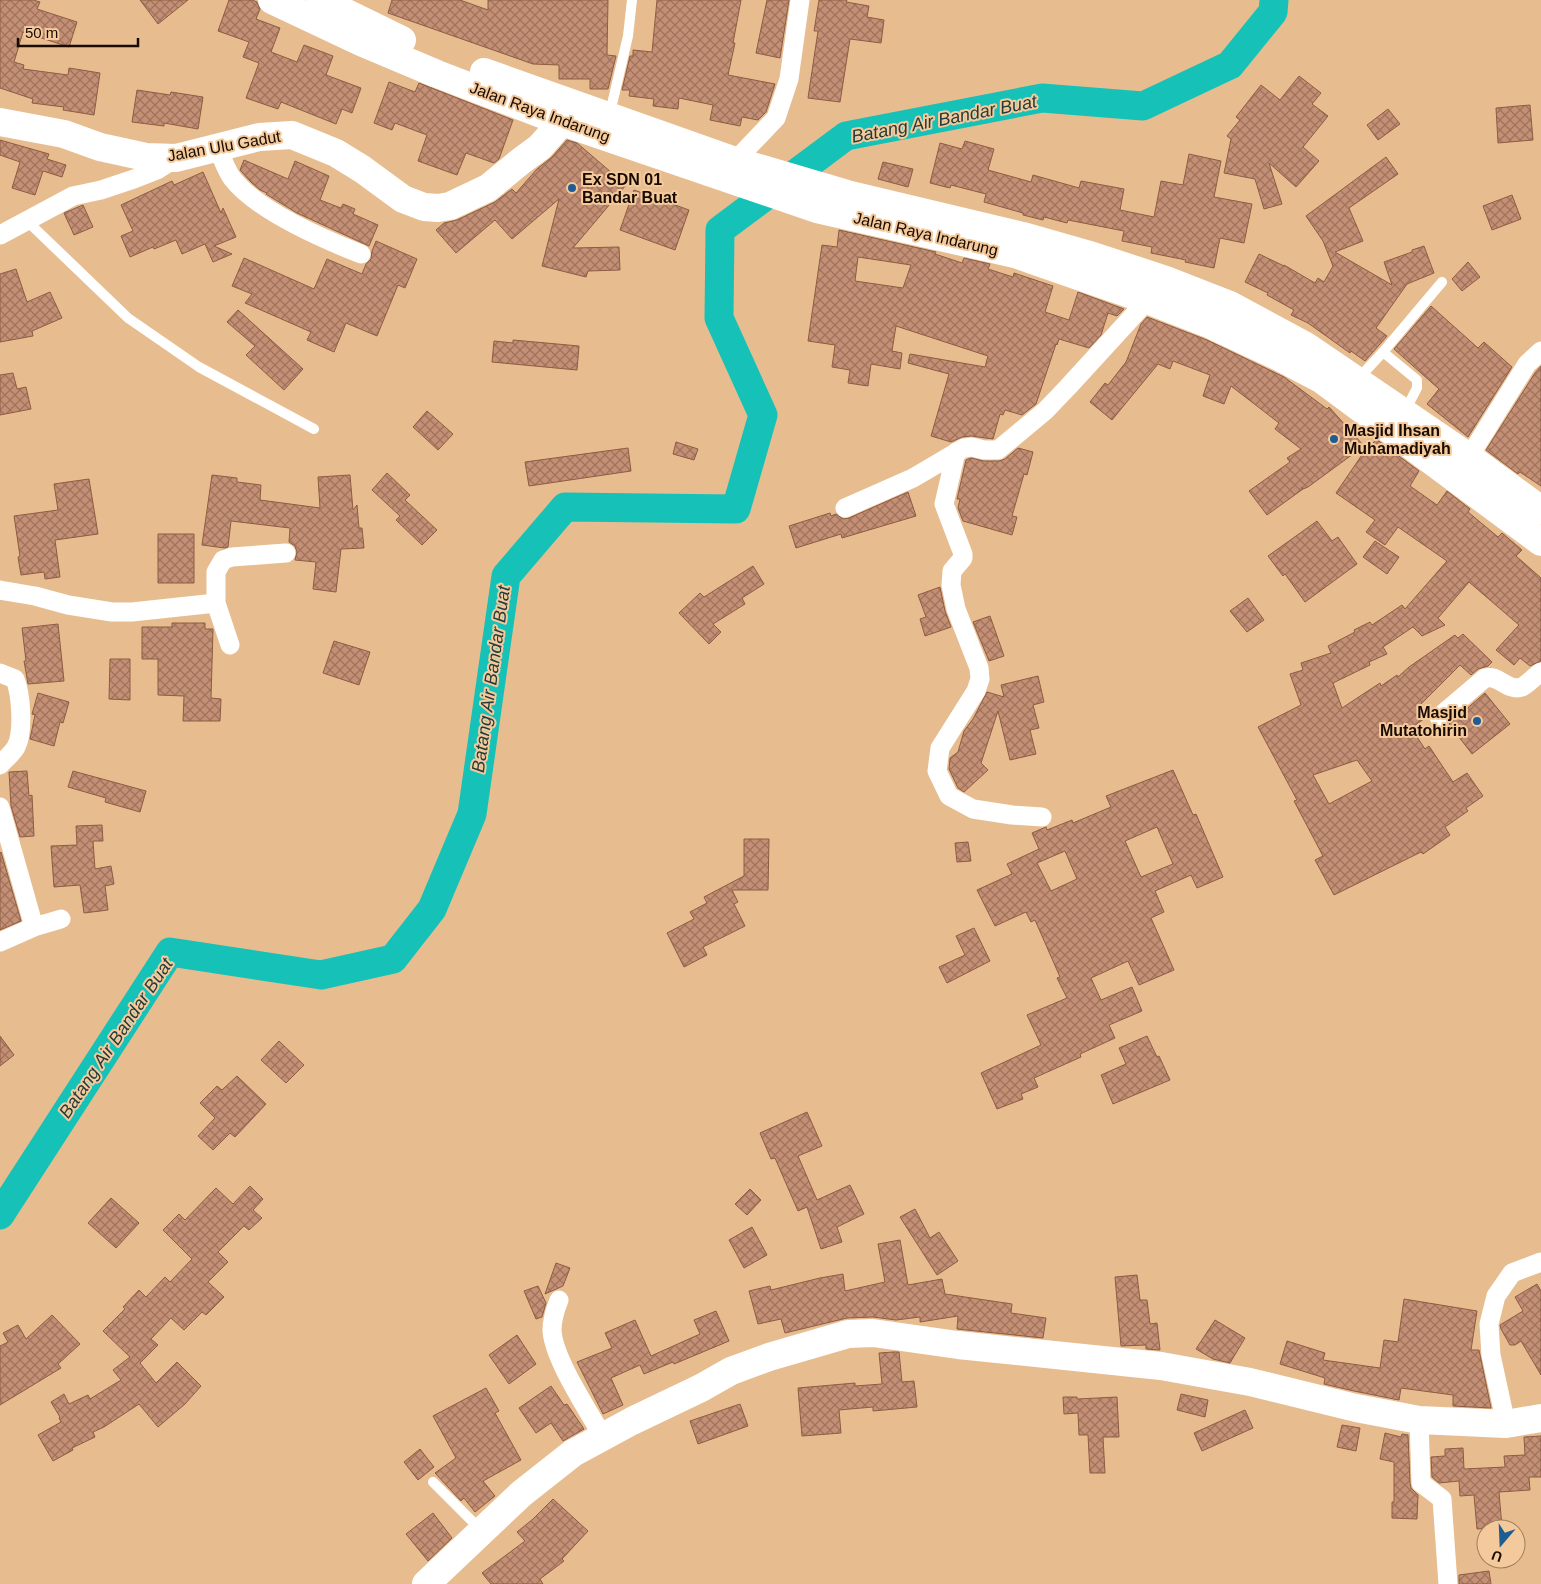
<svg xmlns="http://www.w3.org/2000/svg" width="1541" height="1584" font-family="Arial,sans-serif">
<defs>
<pattern id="building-cross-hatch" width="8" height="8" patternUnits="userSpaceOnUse" patternTransform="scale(1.25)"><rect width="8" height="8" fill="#c48f74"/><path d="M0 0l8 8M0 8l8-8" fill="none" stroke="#9e735d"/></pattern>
</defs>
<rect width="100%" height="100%" fill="#e7bd90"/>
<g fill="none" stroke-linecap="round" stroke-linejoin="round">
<!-- river -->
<path stroke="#16c2b8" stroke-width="29" d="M0,1215L170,952L321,975L393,959L432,909L472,814L506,576L565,507L736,509L763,415L719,318L720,230L846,136L1042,98L1143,106L1230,65L1273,12L1274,0"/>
</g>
<!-- building -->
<path fill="url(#building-cross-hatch)" stroke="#8d5c42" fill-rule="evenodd" d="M0,0H33L40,2L37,9L77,22L69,47L23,32L14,62L24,65L23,69L68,75L69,68L100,73L94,115L63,110L64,107L32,103L33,99L0,88Z
M140,0H188L158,24Z
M229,0H252L257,2L260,9L256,19L280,28L271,52L297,62L304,45L333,56L326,75L361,88L352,113L342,109L336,124L281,102L278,109L246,98L259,63L243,57L249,42L218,31Z
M392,0H460L488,10V0H608L607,55L616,56L608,89H590V79H559V65L533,64L388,13Z
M657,0H741L733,43H735L728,75L775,84L766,112L758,120L742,117L740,126L710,120L713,105L679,98L678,109L653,106L654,99L629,96L630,90H622L630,56H633V50L652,52Z
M767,0H789L780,58L756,53Z
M819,0H847L846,2L869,6L867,17L884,20L881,43L850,39L840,102L808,98L818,31H814Z
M1299,76L1321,93L1312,104L1328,116L1303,147L1319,161L1296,187L1269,163L1282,204L1264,209L1255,179L1224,173L1231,139L1227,136L1240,120L1236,117L1261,85L1280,100Z
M389,82L415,92L419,83L513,120L499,159L494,163L466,153L457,175L418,161L427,135L395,123L392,130L374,123Z
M137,90L170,95L171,92L203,97L198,129L164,123V126L132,122Z
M1530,105L1533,140L1498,143L1496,108Z
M1388,109L1400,124L1378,140L1367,125Z
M0,140L49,154L47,159L66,165L62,177L43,171L35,195L12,188L20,162L0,155Z
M567,140L577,143L626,185L573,248L619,247L620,270L588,271L586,277L542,266L559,199L512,239L495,220L456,253L436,230L444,223L457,220L495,202L512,189L516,193L537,169L552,157Z
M965,141L994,149L988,170L1031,182L1033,175L1079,188L1081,181L1124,189L1120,210L1154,217L1161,181L1183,185L1189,154L1221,161L1214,197L1252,204L1244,243L1220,238L1214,268L1185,262L1186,260L1151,253L1152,247L1122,241L1124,231L1068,220L1067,223L1044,217L1043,220L1023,215V213L984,202L986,194L951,185L950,188L930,183L940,143L962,149Z
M1386,157L1398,174L1349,208L1363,241L1335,252L1392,285L1384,262L1412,252V250L1424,246L1434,273L1407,284L1376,328L1387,336L1365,361L1351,351L1350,353L1308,323L1291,315L1294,310L1267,295L1268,293L1245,282L1259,254L1284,266V265L1315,283L1318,278L1324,282L1333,266L1323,241L1306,216Z
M244,160L288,179L295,161L329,176L320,200L341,208L343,204L355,209L353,214L378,225L369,246L297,213L266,194L267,193L260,190L251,182L240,170Z
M883,162L913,169L908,187L878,179Z
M203,172L221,213L223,208L236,237L214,246L232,254L213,262L205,244L182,254L176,240L154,249L153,247L130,257L121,236L133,231L121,205L172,181L174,185Z
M634,190L689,210L675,250L620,230Z
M1512,195L1521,219L1492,230L1483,206Z
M83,205L93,227L74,235L64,213Z
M839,230L936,252L935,254L962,263L964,258L990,264L988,269L1013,277L1014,273L1053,286L1045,312L1069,320L1078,292L1124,309L1117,316L1108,313L1101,335L1089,348L1059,339L1057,345L1056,344L1036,404L1022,415L1005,410L1003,415L1000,414L993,439L971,436L962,437L951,442L931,436L949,374L908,363L910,354L985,367L988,356L896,326L892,351L902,353L900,369L871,364L868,386L848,383L850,370L832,367L835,345L808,341L822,245L837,247ZM858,257L911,265L903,288L855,281Z
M376,241L417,259L405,288L398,285L377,336L346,323L334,352L307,340L311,332L245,303L252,294L232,286L244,258L314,289L327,259L362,274L366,264L371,259L372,251Z
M1468,262L1480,277L1462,291L1452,279Z
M16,269L27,302L50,292L62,318L32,331L33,336L0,342V274Z
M1431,306L1478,348L1484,342L1512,367L1468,437L1427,404L1439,389L1394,349Z
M238,310L303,369L284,390L246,355L255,346L227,322Z
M1147,317L1207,340L1284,377L1327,409L1329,407L1364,446L1308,487L1303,489L1301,487L1303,489L1267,515L1249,491L1290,462L1287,458L1301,449L1275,429L1279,423L1231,386L1224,404L1203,396L1210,375L1173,361L1170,369L1158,364L1112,420L1090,402L1105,383L1108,385L1126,362L1141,324Z
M513,340L579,346L577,370L492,362L494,341L513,343Z
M1541,366V486L1520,472L1518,474L1486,450L1535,373Z
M13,373L17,389L26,387L31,409L0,415V375Z
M427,411L453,434L438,450L413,427Z
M1376,439L1419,471L1410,486L1437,505L1447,491L1470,509L1468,512L1498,537L1502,533L1522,550L1516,556L1541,578V661L1530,666L1520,658L1514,665L1496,650L1519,625L1469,582L1438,618L1445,625L1422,636L1413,627L1383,647L1387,654L1369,662L1370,665L1333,683L1342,708L1380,683L1381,686L1397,675L1398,677L1409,667L1455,635L1458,638L1463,634L1492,662L1488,666L1478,669L1471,675L1460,665L1421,704L1428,716L1411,728L1425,749L1429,746L1453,782L1467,773L1483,796L1466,808L1468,811L1445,827L1450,835L1423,854L1421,852L1334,895L1315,860L1323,856L1294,801L1297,800L1258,727L1301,705L1290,674L1303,670L1301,663L1331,653L1328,646L1355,632L1354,630L1370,622L1372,625L1402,605L1405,609L1447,561L1398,527L1385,545L1366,532L1375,520L1336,493L1366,449L1368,451ZM1357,760L1372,781L1329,804L1313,775Z
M676,442L698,449L694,460L673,454Z
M628,448L631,471L529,486L525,462Z
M1018,448L1033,452L1027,475L1024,474L1012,516L1017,517L1012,535L963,521L958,508L960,499H957L966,460L971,458L984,461H999L1005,459Z
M387,473L410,495L405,500L437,530L422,545L396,520L400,516L372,490Z
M212,475L237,478V482L261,485L260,500L320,508L318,477L350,475L353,510L357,505L359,528H362L364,548L341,549L336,592L313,589L316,562L295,560L297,552L295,546L289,542L290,528L231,521L228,547L225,548L202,545Z
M89,479L98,534L55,540L60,577L45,579L44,572L21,575L18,557L20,556L14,516L58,510L54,484Z
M908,492L916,516L842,538L841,534L796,548L789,526L830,513L831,516L836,514L843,519L849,518Z
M1317,521L1332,541L1338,537L1357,564L1305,602L1285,574L1283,576L1268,556Z
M158,534H194V583H158Z
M1375,541L1399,557L1387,574L1363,557Z
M753,566L764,584L742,598L745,604L713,624L721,632L709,644L679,613L700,593L704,597Z
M940,587L945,611L951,627L925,636L920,619L926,617L918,595Z
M1248,598L1264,620L1247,632L1230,611Z
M990,616L1004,656L989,661L973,622Z
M172,623H205V629H213L211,698L221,699L220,721H183L184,696L158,695V659H142V627H172Z
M58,624L64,681L28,684L24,661H26L22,628Z
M334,641L370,652L359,685L323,673Z
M110,659H130V700L109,699Z
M1038,676L1044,702L1033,705L1039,728L1030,730L1036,754L1010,760L998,711L981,763L988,770L964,792L958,788L949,769L950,758L958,752L964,731L973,719L987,692L1004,697L1001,685Z
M38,693L69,702L63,723L60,722L54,746L30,739L35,715L32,714Z
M1485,693L1510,724L1472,754L1449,724Z
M1173,770L1193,815L1196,814L1223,877L1197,888L1191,875L1155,891L1164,912L1151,918L1174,970L1139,985L1128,961L1091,978L1101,1000L1132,987L1142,1011L1109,1025L1115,1038L1080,1054L1081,1057L1034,1078L1038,1087L1021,1094L1023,1099L997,1109L981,1073L1041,1045L1027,1015L1067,998L1057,978L1060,977L1035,920L1031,922L1026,912L995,926L977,890L1012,874L1007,864L1039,849L1032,833L1046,827L1047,830L1072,820L1073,823L1111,807L1106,796ZM1157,827L1173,864L1141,877L1125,841ZM1065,851L1077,879L1051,891L1037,863Z
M27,771L29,796L32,795L34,836L20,837L11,806L9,772Z
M73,771L146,791L140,812L105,802L106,798L68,787Z
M102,825L103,841H93L95,869L111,866L114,884L105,886L108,910L84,913L80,885L54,887L51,846L77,845L76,826Z
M744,839H769L768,890H732L738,902L734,904L745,926L703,947L707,955L684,967L667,933L694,919L690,912L707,903L704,897L744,876Z
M968,842L971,861L957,862L955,843Z
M1,852L21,921L0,930V853Z
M974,928L990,961L947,983L939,967L965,955L956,936Z
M0,1036L14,1055L0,1066Z
M1147,1036L1157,1057L1159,1056L1170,1080L1113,1104L1101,1075L1126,1064L1119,1048Z
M279,1041L304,1065L286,1083L261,1060Z
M237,1076L266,1104L235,1137L230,1133L213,1150L198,1136L215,1118L200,1103L217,1086L222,1090Z
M807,1112L822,1146L798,1156L817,1200L850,1185L864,1214L837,1227L842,1242L821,1249L807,1207L798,1211L775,1158L771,1159L760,1133Z
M250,1186L263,1199L253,1210L262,1218L249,1230L244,1226L218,1252L228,1262L208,1282L224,1297L206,1315L202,1312L184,1330L171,1318L151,1339L158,1345L140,1363L156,1383L177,1362L201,1386L185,1404L158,1427L139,1404L104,1427L93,1432L95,1437L72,1448L73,1450L53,1461L38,1435L61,1422L59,1418L60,1417L51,1402L64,1394L69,1404L88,1395L90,1399L121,1380L113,1370L130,1357L103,1331L125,1309L123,1307L139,1290L146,1297L165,1277L170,1282L192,1259L163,1230L179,1214L185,1220L216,1188L233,1204Z
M750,1189L761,1200L747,1215L735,1204Z
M111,1198L139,1223L116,1248L88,1223Z
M915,1209L930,1238L939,1232L958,1261L937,1275L900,1217Z
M752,1227L767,1255L744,1268L729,1240Z
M900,1240L908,1285L942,1279L945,1294L1012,1304L1011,1313L1046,1318L1043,1338L957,1329L958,1316L920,1322V1317L896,1320L873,1317L847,1318L785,1333L781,1319L758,1324L749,1291L770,1286L771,1290L820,1278L843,1274L845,1291L885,1282L878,1244Z
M556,1263L570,1268L563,1286L545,1294Z
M1137,1275L1140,1300H1147L1150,1324L1157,1323L1160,1350L1146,1349V1345L1121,1346L1115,1277Z
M1537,1284L1541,1291V1375L1521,1341L1515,1345H1510L1501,1329L1500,1325L1523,1311L1515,1297Z
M538,1286L546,1303L542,1317L536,1319L524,1291Z
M1404,1299L1477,1311L1471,1350H1479L1491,1408L1453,1406V1395L1401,1388L1399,1400L1354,1391L1324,1384L1325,1378L1280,1364L1287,1341L1325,1353L1323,1360L1380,1368L1384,1340L1398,1342Z
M716,1311L729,1341L674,1364L673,1362L644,1374L640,1365L611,1378L623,1405L603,1414L577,1362L612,1348L605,1333L635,1320L651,1356L700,1334L694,1320Z
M52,1315L80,1344L58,1364L61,1368L0,1405V1346L8,1342L3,1333L18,1325L26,1339Z
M1215,1320L1245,1338L1230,1363L1213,1359L1196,1349Z
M517,1335L536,1364L509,1384L489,1355Z
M893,1352H899L902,1382L914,1381L917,1407L873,1411V1407L839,1410L841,1433L802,1436L798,1388L855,1383V1386L882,1384L879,1353Z
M551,1386L564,1405L567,1404L584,1429L563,1441L551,1423L536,1433L519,1408Z
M486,1388L499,1411L495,1413L521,1460L483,1481L495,1496L475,1512L464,1498L461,1501L435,1473L456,1458L433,1416Z
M1181,1394L1208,1400L1205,1417L1177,1410Z
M1063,1397H1077V1399L1117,1397L1119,1437H1103L1105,1473H1090L1088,1435H1079L1078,1413L1064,1414Z
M740,1404L748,1426L698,1444L690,1421Z
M1245,1410L1253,1428L1202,1451L1194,1433Z
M1342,1425L1360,1428L1356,1451L1337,1447Z
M1385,1433L1401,1437L1402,1434L1408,1435L1410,1483L1411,1488L1418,1495L1417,1519L1392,1518V1502H1394V1462L1380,1459Z
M1541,1436V1477H1529L1530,1490L1499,1492L1502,1527L1477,1529L1474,1495L1460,1496L1459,1481L1439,1483L1432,1477L1431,1457L1445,1456V1449L1463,1448L1464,1469L1505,1467L1504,1456L1525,1455L1524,1437Z
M420,1449L434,1467L418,1480L404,1462Z
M553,1499L588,1531L562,1559L564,1561L540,1579L543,1584H491L482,1573L525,1541L517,1532L533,1519Z
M433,1513L452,1538L428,1561L406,1534Z
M1489,1571L1491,1584H1459V1575Z"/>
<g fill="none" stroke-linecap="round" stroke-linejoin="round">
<!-- lane -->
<path stroke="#fff" stroke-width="10" d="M609,117L628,36L632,0
M26,220L128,318L199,367L314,429
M1383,352L1417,380V388L1405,411
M1357,380L1383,352L1442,282
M433,1482L481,1530"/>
<!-- street -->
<path stroke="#fff" stroke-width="19" d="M217,147C222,157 226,170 232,178C257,211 323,239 361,254
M735,161L776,118L789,79L800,0
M0,235L73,196L101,190L134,179L157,170L176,158
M956,452L944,504L963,554V558L952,571L951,585L956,609L979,668L980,679L976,691L940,748L937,771L949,796L973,809L1012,815L1042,817
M1469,457L1527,364L1541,351
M845,508L913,478L964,448L972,447L984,450H998L1045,411L1068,387L1155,292
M0,590L35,596L68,605L112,612H132L216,603V572L223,560L232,557L286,553
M216,603L230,645
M0,673L15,679C21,694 24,732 16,747C12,754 5,759 0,765
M1439,717L1485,678C1499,674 1507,692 1522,687C1528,684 1535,676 1541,672
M0,807L34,927
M0,942L34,927L61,919
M559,1300C555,1310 552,1319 552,1330C553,1358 588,1410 603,1437
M1419,1420L1421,1483L1442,1499L1448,1584
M1506,1424L1491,1355L1489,1324L1496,1296L1512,1273L1541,1262"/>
<!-- secondary -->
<path stroke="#fff" stroke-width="28" d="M0,122L64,134L100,147L146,157L176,158L259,137L292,135L336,153L362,169L403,199L424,207L438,208L450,206L488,188L521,161L540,147L562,122L572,104
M426,1584L521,1494L573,1453L632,1421L701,1388L731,1371L769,1357L848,1334L873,1333L958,1345L1161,1366L1250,1382L1356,1408L1419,1420L1506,1424L1541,1418"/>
<!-- highway -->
<path stroke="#fff" stroke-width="28" d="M272,0L361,42L437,74L562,122L817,209L1015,254L1147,300L1211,325L1283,359L1321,379L1541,542
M320,0L402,40
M484,72L735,161L847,194L1023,236L1093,256L1166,280L1230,305L1306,346L1469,457L1541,510"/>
</g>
<!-- markers -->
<g fill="#1d5d93" stroke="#f4ca9d" stroke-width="2">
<circle cx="572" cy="188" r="5"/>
<circle cx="1334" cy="439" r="5"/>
<circle cx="1477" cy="721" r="5"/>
</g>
<g text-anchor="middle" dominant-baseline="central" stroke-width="4" stroke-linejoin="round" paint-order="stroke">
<!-- street labels -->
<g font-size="16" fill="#190b00" stroke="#f4ca9d">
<text transform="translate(540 112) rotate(20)">Jalan Raya Indarung</text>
<text transform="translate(224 146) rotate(-10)">Jalan Ulu Gadut</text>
<text transform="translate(926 234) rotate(13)">Jalan Raya Indarung</text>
</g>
<!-- poi labels -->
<g font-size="16" font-weight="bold" fill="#190b00" stroke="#f4ca9d" text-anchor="start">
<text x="582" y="179">Ex SDN 01<tspan x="582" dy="18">Bandar Buat</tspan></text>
<text x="1344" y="430">Masjid Ihsan<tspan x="1344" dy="18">Muhamadiyah</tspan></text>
<text x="1467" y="712" text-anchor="end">Masjid<tspan x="1467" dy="18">Mutatohirin</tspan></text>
</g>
<!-- water labels -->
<g font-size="18" font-style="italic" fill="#233c3a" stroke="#f4ca9d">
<text transform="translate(944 119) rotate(-11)">Batang Air Bandar Buat</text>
<text transform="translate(491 679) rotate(-82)">Batang Air Bandar Buat</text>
<text transform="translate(116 1038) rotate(-56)">Batang Air Bandar Buat</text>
</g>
</g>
<!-- north arrow -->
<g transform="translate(1501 1544) rotate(199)"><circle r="24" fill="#f4ca9d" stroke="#9c7e5e"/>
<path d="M0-4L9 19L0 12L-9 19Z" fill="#1d5d93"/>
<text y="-8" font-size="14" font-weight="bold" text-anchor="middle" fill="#190b00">U</text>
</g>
<!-- scale -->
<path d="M18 38v8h120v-8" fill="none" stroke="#190b00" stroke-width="2.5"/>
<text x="25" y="38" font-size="15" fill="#190b00" stroke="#f4ca9d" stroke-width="4" paint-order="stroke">50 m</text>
</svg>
